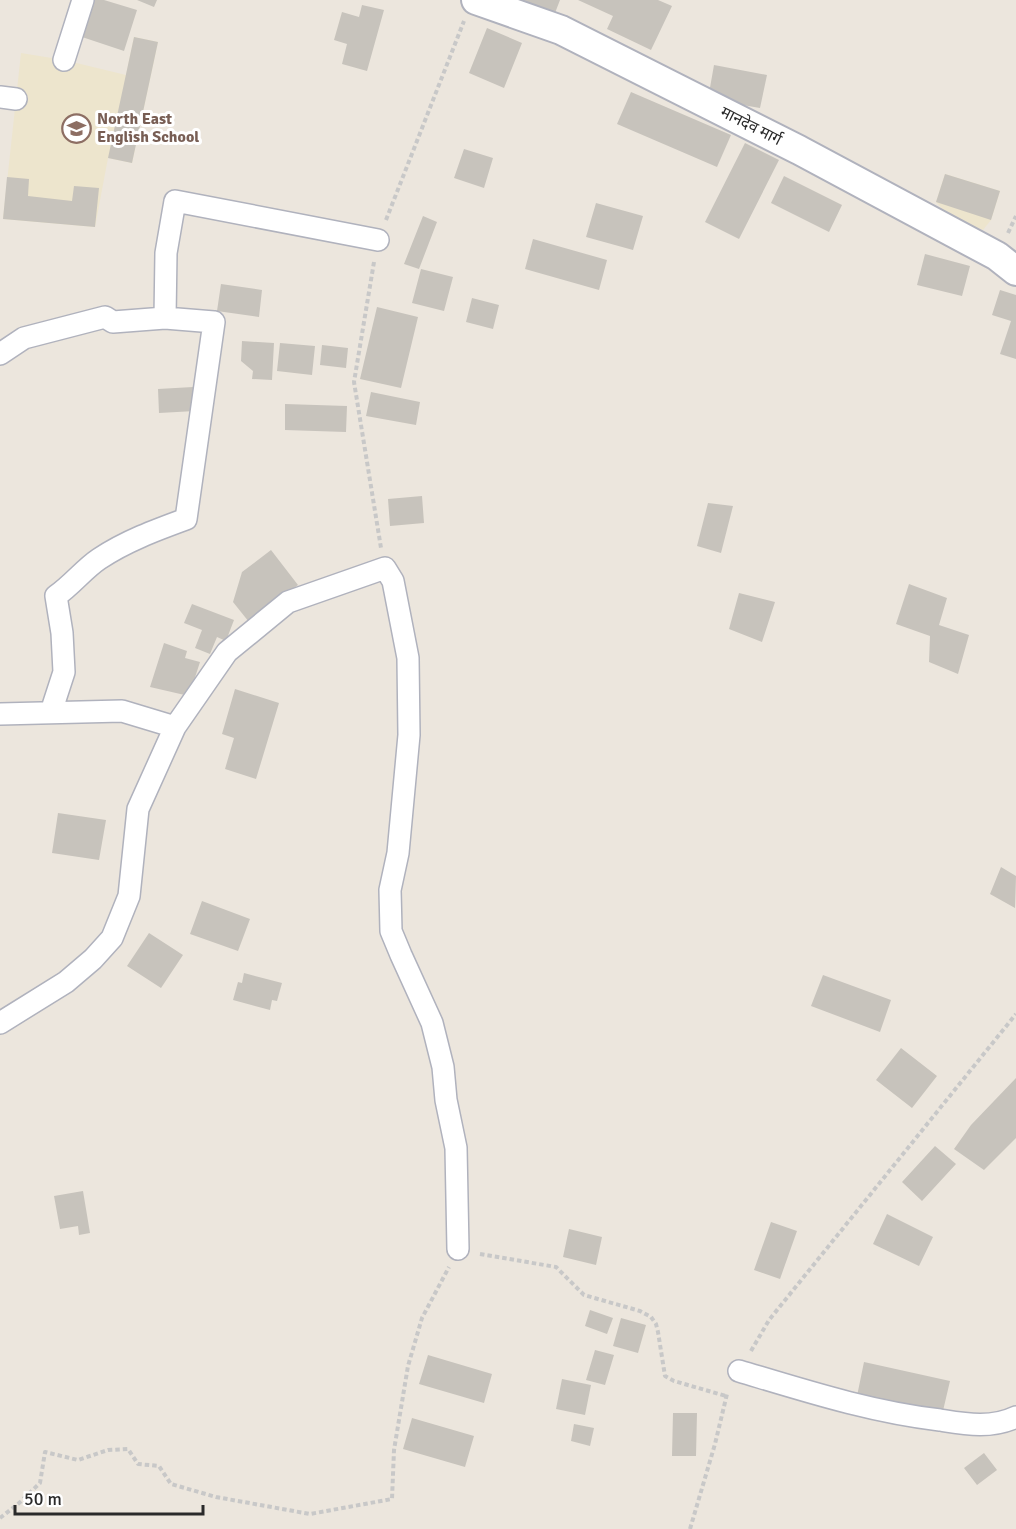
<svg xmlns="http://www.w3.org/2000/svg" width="1016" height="1529" font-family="Signika,'Noto Sans Devanagari',sans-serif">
<rect width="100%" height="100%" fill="#ece6dd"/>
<!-- education -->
<path fill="#ede5cd" d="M134,37L158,42L132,163L108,158L95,227L3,219L21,53L64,60L126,75Z
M945,174L1000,191L991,220L983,230L949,216L936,202Z"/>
<!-- building -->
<path fill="#c7c3bc" d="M87,0H104L137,10L124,51L76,35Z
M137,0H157L154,7Z
M519,0H560L555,13Z
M578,0H658L672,6L651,50L607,29L613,16Z
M362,5L384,10L367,71L342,64L347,44L334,40L342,12L359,17Z
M487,28L522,43L504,88L469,73Z
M134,37L158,42L132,163L108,158Z
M714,65L767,75L760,108L708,99Z
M631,92L731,135L717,167L617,124Z
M745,143L779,160L739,239L705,222Z
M464,149L493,158L484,188L454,178Z
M945,174L1000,191L991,220L936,202Z
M784,176L842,205L829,232L771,203Z
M7,177L29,179L28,196L72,201L74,186L99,188L95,227L3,219Z
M596,203L643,216L633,250L586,237Z
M423,216L437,222L419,269L404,264Z
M533,239L607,260L599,290L525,269Z
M925,254L970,266L962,296L917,285Z
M421,269L453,277L444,311L412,303Z
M221,284L262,290L259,317L217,311Z
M1000,290L1016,295V359L1000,354L1011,321L992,315Z
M472,298L499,305L493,329L466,322Z
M377,307L418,317L401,388L360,379Z
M242,341L274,343L272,380L252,379L253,371L241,361Z
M280,343L315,346L312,375L277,371Z
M322,345L348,348L346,368L320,365Z
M193,387L195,411L159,413L158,389Z
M371,392L420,402L416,425L366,416Z
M285,404L347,406L346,432L285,430Z
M422,496L424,523L390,526L388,499Z
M708,503L733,506L721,553L697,546Z
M271,550L298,585L249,622L233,602L242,572Z
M909,584L947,598L939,625L969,635L958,674L929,662L930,636L896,624Z
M739,593L775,602L762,642L729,629Z
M192,604L234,620L226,641L217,637L210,654L195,648L202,630L184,623Z
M164,643L187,651L185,658L200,662L189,696L150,687Z
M235,689L279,703L256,779L225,769L234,738L222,734Z
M58,813L106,820L99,860L52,853Z
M1001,867L1016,876L1015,908L990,894Z
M202,901L250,919L238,951L190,934Z
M149,933L183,955L161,988L127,966Z
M244,973L282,983L277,1001L272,1000L270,1010L233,1000L238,982L242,983Z
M823,975L891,1000L880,1032L811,1006Z
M901,1048L937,1076L912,1108L876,1080Z
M1016,1078V1138L984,1170L954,1149L971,1125Z
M935,1146L956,1164L922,1201L902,1182Z
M83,1191L90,1233L79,1235L78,1226L60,1229L54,1196Z
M887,1214L933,1237L919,1266L873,1244Z
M771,1222L797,1231L780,1279L754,1270Z
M569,1229L602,1237L596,1265L563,1257Z
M590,1310L613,1318L607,1334L585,1326Z
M621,1318L646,1325L638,1353L613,1346Z
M595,1350L614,1355L605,1385L586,1380Z
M428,1355L492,1374L484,1403L419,1384Z
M864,1362L950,1381L942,1415L857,1396Z
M562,1379L591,1385L585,1415L556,1409Z
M673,1413H697L696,1456H672Z
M412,1418L474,1436L465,1467L403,1449Z
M574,1424L594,1428L590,1446L571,1441Z
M984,1453L997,1470L977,1485L964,1468Z"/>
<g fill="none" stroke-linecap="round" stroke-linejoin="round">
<defs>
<path id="street" d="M64,60L83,0
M0,97L16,99
M0,354L24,338L105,317L113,322L165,318
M51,712L64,672L62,633L56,596C72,585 84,569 99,559C126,541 156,530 186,519L214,322L165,318L166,253L175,201L378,240
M0,714L122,711L175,727
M0,1023L66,982L93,959L112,938L129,896L138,809L175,727L227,652L288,602L385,568L393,581L408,658L409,735L398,853L390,890L391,931L401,955L432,1023L443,1067L446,1100L456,1148L458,1249
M739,1371C806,1391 871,1412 940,1420C965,1424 991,1429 1016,1417"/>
<path id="secondary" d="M476,0L561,30L799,150L997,256L1016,271"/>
</defs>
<!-- street casing -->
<use href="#street" stroke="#b0b2bd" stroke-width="24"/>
<!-- secondary casing -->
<use href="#secondary" stroke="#b0b2bd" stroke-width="32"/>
<!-- path -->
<path stroke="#c8c8c8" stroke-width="4" stroke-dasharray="4.5 3" stroke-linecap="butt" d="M386,220L464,21
M1008,233L1016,216
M374,262L354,382L381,548
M480,1254L556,1267L584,1295L640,1311L651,1317L656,1324L658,1332L665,1376L674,1381L726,1396
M751,1351L769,1320L1016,1014
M0,1518L18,1504L40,1483L45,1452L78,1460L108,1450L128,1449L138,1464L159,1466L171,1484L216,1497L310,1514L392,1499L394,1450L408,1366L422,1318L449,1267
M690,1529L715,1444L727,1394"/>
<!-- street -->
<use href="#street" stroke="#fff" stroke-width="21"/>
<!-- secondary -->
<use href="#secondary" stroke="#fff" stroke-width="28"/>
</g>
<!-- icons -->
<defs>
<symbol id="school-ring" viewBox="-11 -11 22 22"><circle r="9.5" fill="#fff" stroke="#8d6e63" stroke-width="1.5"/><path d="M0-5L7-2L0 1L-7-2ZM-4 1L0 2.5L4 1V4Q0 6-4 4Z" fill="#8d6e63"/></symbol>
</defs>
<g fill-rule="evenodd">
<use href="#school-ring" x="60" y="112" width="33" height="33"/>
</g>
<g text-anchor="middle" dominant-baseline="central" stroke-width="6" stroke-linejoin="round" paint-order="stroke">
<!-- education labels -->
<g font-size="16" font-weight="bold" fill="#785e54" stroke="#fff" text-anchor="start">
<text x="97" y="119">North East<tspan x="97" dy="18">English School</tspan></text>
</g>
<!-- street labels -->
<g font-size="16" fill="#2a2a2a" stroke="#fff">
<text transform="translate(751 126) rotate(27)">मानदेव मार्ग</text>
</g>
</g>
<!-- scale -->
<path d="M15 1505v9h188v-9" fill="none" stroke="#2a2a2a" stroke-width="3"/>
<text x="24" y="1505" font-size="18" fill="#2a2a2a" stroke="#ffffff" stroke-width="4.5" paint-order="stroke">50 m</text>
</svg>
